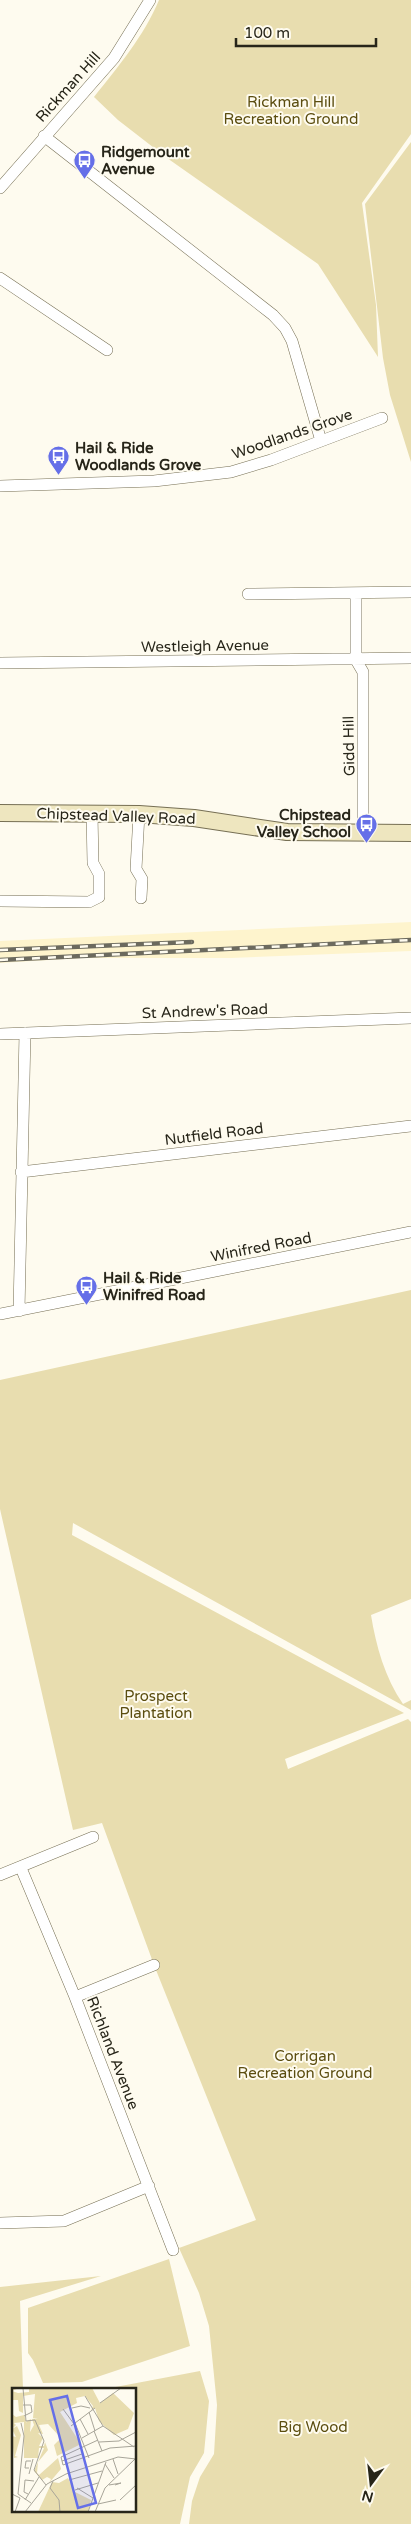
<svg xmlns="http://www.w3.org/2000/svg" width="411" height="2524" font-family="'Varela Round',sans-serif">
<rect width="100%" height="100%" fill="#fefbef"/>
<!-- built -->
<path fill="#fef4cd" d="M411,922V951L231,958H82L0,963V941Z"/>
<!-- green -->
<path fill="#e8ddaf" d="M159,0H411V134L362,203L376,305L378,357L318,264L167,158L118,120L94,97C118,67 144,36 159,0Z
M411,142V462L390,395L383,358L365,204Z
M411,1290V1599L371,1615C376,1646 385,1678 403,1704L411,1700V1710L73,1523L72,1535L404,1713L285,1759L288,1769L408,1719L411,1722V2524H189L192,2501L200,2477L214,2454L217,2405L209,2326L199,2293L179,2248L256,2220L154,1965L102,1823L73,1830L0,1509V1380Z
M169,2259L190,2346L82,2382L43,2383L33,2360L28,2353V2308Z
M101,2276L20,2301L23,2389H14V2510H135V2389H105L200,2371L209,2401L204,2453L190,2477L180,2524H0V2287Z"/>
<g fill="none" stroke-linecap="round" stroke-linejoin="round">
<defs>
<path id="street" d="M44,136L273,315L285,328L292,341L321,441
M0,188L114,58L150,0
M0,278L107,350
M0,486L154,481L231,472L271,460L382,418
M356,593V660L363,672V834
M248,594L411,592
M0,663L411,658
M139,814L136,869L142,879L141,898
M0,901L89,902L99,897V874L93,863L92,814
M0,1034L411,1018
M21,1172L411,1126
M19,1311L25,1033
M0,1314L411,1232
M21,1868L75,1997L173,2250
M0,1875L93,1837
M75,1997L154,1965
M0,2223L64,2221L149,2186"/>
<path id="secondary" d="M0,813L139,814L194,818L287,832L411,833"/>
</defs>
<!-- street casing -->
<use href="#street" stroke="#766f54" stroke-width="12"/>
<!-- secondary casing -->
<use href="#secondary" stroke="#766f54" stroke-width="18"/>
<!-- street -->
<use href="#street" stroke="#fff" stroke-width="11"/>
<!-- secondary -->
<use href="#secondary" stroke="#eee6bf" stroke-width="16"/>
<defs>
<path id="rail" d="M0,950L192,942
M0,960L411,940"/>
</defs>
<!-- rail casing -->
<use href="#rail" stroke="#6c6a5e" stroke-width="4.5"/>
<!-- rail -->
<use href="#rail" stroke="#fefbef" stroke-width="2.5" stroke-dasharray="8" stroke-linecap="butt"/>
</g>
<!-- icons -->
<defs>
<symbol id="bus-pin" viewBox="-11 -11 22 30"><path d="M0 17L-7.5 6A9.5 9.5 0 1 1 7.5 6Z" fill="#656fe8" stroke="#fefbef"/><path d="M-5-6H5V4H4V6H2V4H-2V6H-4V4H-5ZM-3.5-4V0h7V-4ZM-3.5 1.2v1.5H-2V1.2ZM2 1.2v1.5H3.5V1.2Z" fill="#fff"/></symbol>
</defs>
<g fill-rule="evenodd">
<use href="#bus-pin" x="72" y="148" width="25" height="34"/>
<use href="#bus-pin" x="46" y="444" width="25" height="34"/>
<use href="#bus-pin" x="354" y="812" width="25" height="34"/>
<use href="#bus-pin" x="74" y="1274" width="25" height="34"/>
</g>
<g text-anchor="middle" dominant-baseline="central" stroke-width="4" stroke-linejoin="round" paint-order="stroke">
<!-- street labels -->
<g font-size="15" fill="#272519" stroke="#fefbef">
<text transform="translate(68 87) rotate(-48)">Rickman Hill</text>
<text transform="translate(292 434) rotate(-19)">Woodlands Grove</text>
<text transform="translate(205 646) rotate(-1)">Westleigh Avenue</text>
<text transform="translate(349 746) rotate(-91)">Gidd Hill</text>
<text transform="translate(116 816) rotate(2)">Chipstead Valley Road</text>
<text transform="translate(205 1011) rotate(-2)">St Andrew's Road</text>
<text transform="translate(214 1134) rotate(-7)">Nutfield Road</text>
<text transform="translate(261 1247) rotate(-11)">Winifred Road</text>
<text transform="translate(113 2053) rotate(69)">Richland Avenue</text>
</g>
<!-- park labels -->
<g font-size="15" fill="#5b4d0f" stroke="#fefbef">
<text x="291" y="102">Rickman Hill<tspan x="291" dy="17">Recreation Ground</tspan></text>
<text x="156" y="1696">Prospect<tspan x="156" dy="17">Plantation</tspan></text>
<text x="305" y="2056">Corrigan<tspan x="305" dy="17">Recreation Ground</tspan></text>
<text x="313" y="2427">Big Wood</text>
</g>
<!-- poi labels -->
<g font-size="15" font-weight="bold" fill="#272519" stroke="#fefbef" text-anchor="start">
<text x="101" y="152">Ridgemount<tspan x="101" dy="17">Avenue</tspan></text>
<text x="75" y="448">Hail &amp; Ride<tspan x="75" dy="17">Woodlands Grove</tspan></text>
<text x="351" y="815" text-anchor="end">Chipstead<tspan x="351" dy="17">Valley School</tspan></text>
<text x="103" y="1278">Hail &amp; Ride<tspan x="103" dy="17">Winifred Road</tspan></text>
</g>
</g>
<!-- overview -->
<g transform="translate(12 2388)">
<rect width="124" height="124" fill="#fefbef"/>
<path d="M0,0H7L0,3L6,5L17,4V0H80L88,15L101,5L122,25L116,41L102,47L87,33L83,20L79,22L81,18L73,8L64,10L65,15L48,24L69,56L45,68L42,57L49,50L36,36L27,37L31,46L26,45L31,50L27,58H32L33,54L36,62L26,74L25,85L27,87L46,70L49,81L37,95L39,91L35,89L30,92L22,83L32,60H27L26,70H12V34L2,35L4,37L1,40L0,37V26L4,29L12,27L15,35V33L19,31L18,44L22,37L20,31L26,30H21L23,6L11,8V25L7,23L6,12H0ZM5,38L9,47L3,68L6,69L2,70L0,48L4,49L0,41ZM56,90L63,104L79,112L76,124H26L40,94L47,95Z" fill="#e8ddaf"/>
<path fill="none" stroke="#a8a599" stroke-width="1" d="M11,0L14,33L23,32L32,53L22,82L34,97M73,8L91,38L122,59M88,15L109,0M11,17H19L20,24L12,28M60,20L69,18L78,20M51,21L62,36M77,24L83,43M68,31L76,46M9,35L12,48L6,106L19,115M63,35L77,70M59,38L83,20M82,43L90,63M70,50L91,38M86,52L49,69L51,77L98,60L124,58M87,54L107,53L124,44M101,71L106,86M50,73L70,66M93,76L102,90M17,80H13L14,73H19M17,86L21,71M57,92L90,83M41,93L38,100L47,112L48,124M97,97L109,95L103,97M65,100L81,110M63,102L86,95M0,106L8,110L3,124M16,106L12,104L13,92L22,93M13,112L27,89M108,112L124,97M86,116L104,112M13,124L35,96L54,86L106,69L124,71M76,124L94,74M83,124L93,100L123,71"/>
<path fill="#656fe8" fill-opacity="0.15" stroke="#656fe8" stroke-width="2.5" d="M55,8L84,115L66,120L38,12Z"/>
<rect width="124" height="124" fill="none" stroke="#272519" stroke-width="2.5"/>
</g>
<!-- north arrow -->
<g transform="translate(371 2484) rotate(195)" stroke="#fefbef" stroke-width="4" paint-order="stroke">
<path d="M0-4L9 19L0 12L-9 19Z" fill="#272519"/>
<text y="-8" font-size="14" font-weight="bold" text-anchor="middle" fill="#272519">N</text>
</g>
<!-- scale -->
<path d="M236 38v8h140v-8" fill="none" stroke="#272519" stroke-width="2.5"/>
<text x="244" y="38" font-size="15" fill="#272519" stroke="#fefbef" stroke-width="4" paint-order="stroke">100 m</text>
</svg>
